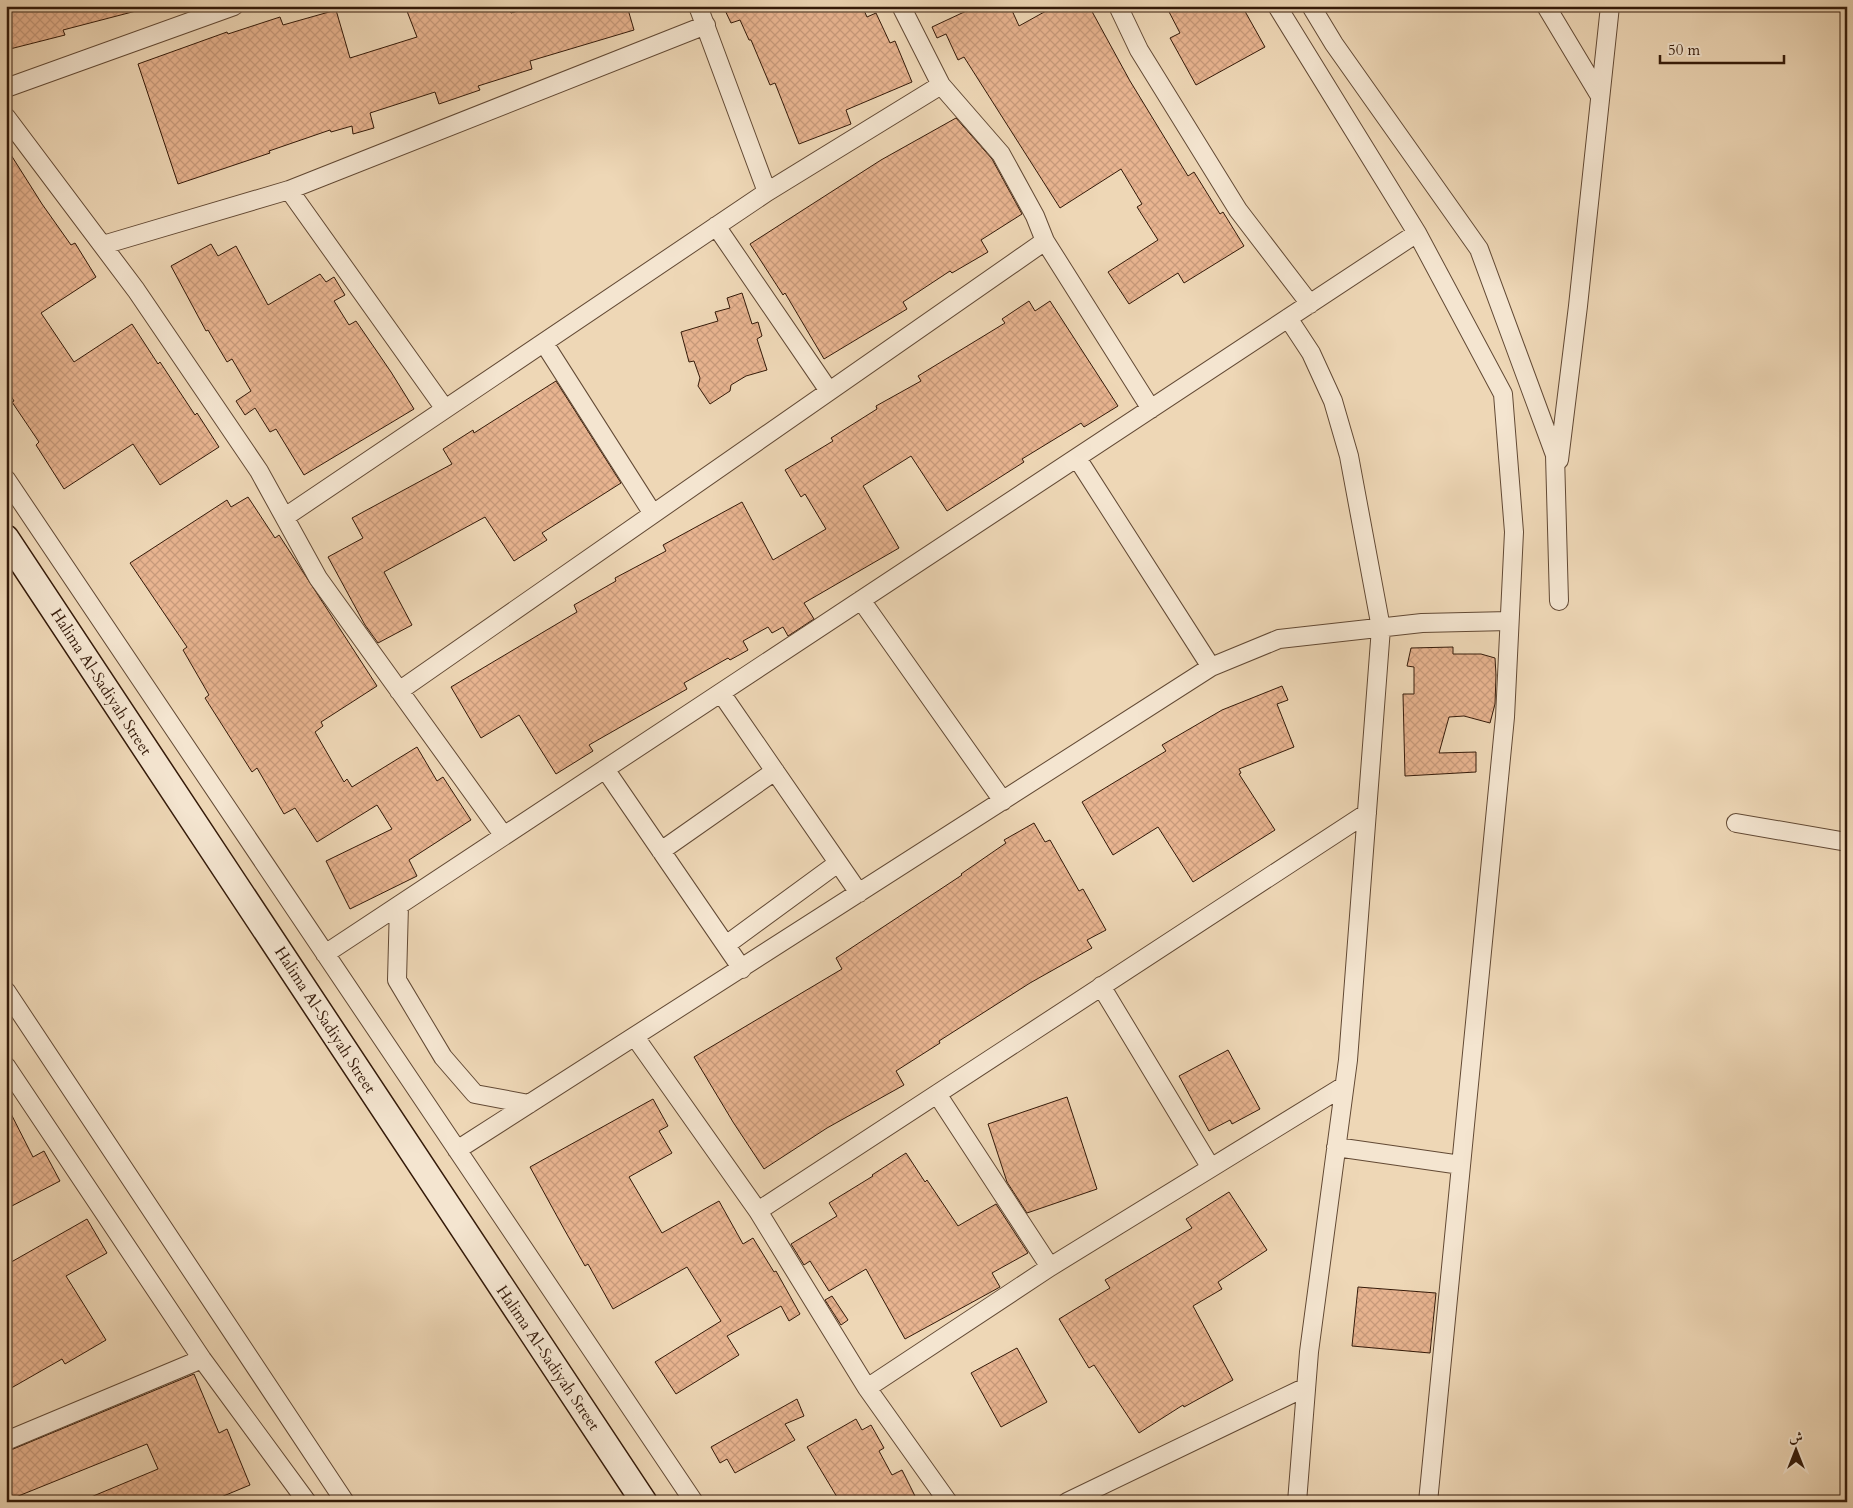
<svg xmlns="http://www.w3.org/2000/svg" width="1853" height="1508" font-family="Cardo,Amiri,serif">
<defs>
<pattern id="building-cross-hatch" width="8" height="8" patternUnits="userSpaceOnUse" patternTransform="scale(1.25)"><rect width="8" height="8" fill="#e8b490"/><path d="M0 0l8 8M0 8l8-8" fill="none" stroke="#c89a7b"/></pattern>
</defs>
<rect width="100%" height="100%" fill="#eed7b6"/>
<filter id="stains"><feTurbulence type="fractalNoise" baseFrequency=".004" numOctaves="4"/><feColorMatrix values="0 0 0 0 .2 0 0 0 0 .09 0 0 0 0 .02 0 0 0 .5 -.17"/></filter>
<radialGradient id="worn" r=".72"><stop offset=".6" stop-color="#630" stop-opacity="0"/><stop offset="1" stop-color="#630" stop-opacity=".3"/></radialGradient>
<!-- building -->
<path fill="url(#building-cross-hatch)" stroke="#341a09" d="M6,6H135L136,11L63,30L65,35L6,50Z
M405,6H508L511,13L534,6H627L634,30L530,61L532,69L478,86L480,90L439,104L435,92L370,113L374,128L353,134L352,126L331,132L330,130L269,151L270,153L178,184L138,64L227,32L228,34L280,17L283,25L336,10L350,58L417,37Z
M723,6H862L867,17L876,13L890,43L895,41L912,82L846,110L851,124L799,144L775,83L770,85L751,40H749L740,20L731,23Z
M977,6H1010L1019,26L1055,6H1089L1130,81L1188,176L1194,172L1220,214L1223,212L1244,246L1184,283L1178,273L1129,304L1108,272L1158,240L1137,207L1142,204L1121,169L1060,208L964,57L958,60L946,34L937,38L932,27Z
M1166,6H1242L1265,47L1196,85L1170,38L1180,33Z
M956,118L992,159L1022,214L981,240L988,252L952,273L950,271L903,302L907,309L824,359L785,293L783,295L750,244L881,160Z
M6,147L42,204L71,245L75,243L96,277L41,313L74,362L132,324L158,364L160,362L195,415L197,413L219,447L160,485L133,444L64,489L36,445L39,442L12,402L14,401L6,388Z
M211,244L218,256L236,246L268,305L320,274L326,282L334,277L345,295L334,301L349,325L356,321L391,372L414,409L304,475L276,429L270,432L255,408L245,415L236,401L251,391L232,359L227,362L208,330L206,331L171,266Z
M742,293L752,324L758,322L762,336L757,339L767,370L746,376L731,385L730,391L710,404L698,386L700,378L694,361L689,362L681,332L718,321L715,312L730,308L727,298Z
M1029,301L1035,311L1050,301L1118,406L1084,427L1081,423L1022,459L1024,462L947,511L911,456L863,486L899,548L804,603L814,619L788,636L783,627L772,633L768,627L743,641L748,650L730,660L728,658L684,683L687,689L589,745L593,751L556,774L519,715L481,738L451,687L577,612L574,605L616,581L615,578L666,551L663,545L742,502L773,560L826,529L805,494L801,497L785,470L833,441L831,438L877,409L876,406L921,381L918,376L1005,323L1002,319Z
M556,381L621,483L542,533L547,540L514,561L485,517L384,572L412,625L378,643L365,625L328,557L363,538L352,518L452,464L443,449L473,430L474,433Z
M248,497L275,538L279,535L377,686L321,722L323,726L315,732L344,782L347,779L352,787L417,747L437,781L443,777L471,820L409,860L417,876L350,909L326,861L392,829L377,805L317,842L295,808L284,814L257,768L252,772L205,698L209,695L183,650L187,647L130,563L227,500L231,507Z
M1453,647V654H1481L1495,658L1496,675L1495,704L1490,723L1464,716L1449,717L1439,753L1476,752V772L1405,776L1403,694H1414V667L1407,666L1411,648Z
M1282,686L1288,700L1277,704L1294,747L1239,769L1241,773L1239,774L1275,830L1193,882L1158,827L1113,855L1082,802L1166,751L1162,745L1222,710Z
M1034,823L1045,842L1050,840L1079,891L1083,889L1106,930L1087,940L1092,948L1030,983L939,1041L940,1043L896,1071L904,1085L827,1128L764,1169L733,1122L694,1057L842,969L836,958L962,875L961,874L1006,843L1004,840Z
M1228,1050L1260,1109L1232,1124L1230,1120L1209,1131L1179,1076Z
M1067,1097L1097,1189L1027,1213L1007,1182L988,1124Z
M653,1099L668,1126L659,1131L672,1153L629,1177L662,1233L719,1201L743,1244L753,1238L774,1272L776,1271L800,1314L789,1321L781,1306L727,1336L739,1355L676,1394L655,1362L721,1321L687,1267L613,1309L588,1264L585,1266L564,1229L530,1167Z
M6,1104L33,1157L44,1151L60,1181L6,1209Z
M906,1153L925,1182L927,1180L958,1226L996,1204L1028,1253L992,1273L1000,1287L905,1339L866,1269L829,1291L810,1261L804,1265L791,1244L837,1216L829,1203L873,1176L872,1175Z
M1229,1192L1267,1250L1218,1282L1222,1289L1193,1306L1233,1380L1184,1407L1183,1405L1139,1433L1094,1365L1089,1368L1059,1319L1110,1288L1105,1280L1192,1228L1186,1219Z
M87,1219L107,1253L66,1276L106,1340L65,1364L62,1359L6,1391V1265Z
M1358,1287L1436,1293L1430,1353L1352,1346Z
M832,1296L848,1320L841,1325L825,1300Z
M1017,1348L1047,1402L1001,1427L971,1373Z
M194,1374L219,1433L227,1429L250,1485L209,1502H79L158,1469L147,1444L6,1501V1452Z
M797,1399L804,1416L785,1424L795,1440L735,1473L727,1459L720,1463L711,1447Z
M856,1419L862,1430L871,1425L884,1448L879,1451L892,1475L902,1470L918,1502H840L807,1447Z"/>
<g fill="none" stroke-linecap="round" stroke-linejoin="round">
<defs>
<path id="street" d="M698,6L767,192
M901,6L941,85L1001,154L1035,216L1045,241L1151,409
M1118,6L1139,50L1238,210L1310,304
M1277,6L1417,233L1503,394L1514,532L1505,717L1428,1502
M1311,6L1334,44L1479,249L1555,455L1559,601
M1546,6L1600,96
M6,88L234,6
M6,117L136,290L259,471L318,578L504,836
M289,190L445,409
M716,226L829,391
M103,245L289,190L706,25
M1288,318L1311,353L1333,401L1349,456L1381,628L1348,1060L1309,1352L1297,1502
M544,343L653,514
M1077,458L1211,667
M1559,460L1578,306L1610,6
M6,479L694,1502
M285,517L767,192L941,85
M861,600L1003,801
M399,691L1045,241
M721,693L859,893
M605,769L742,969
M1736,823L1847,842
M661,851L775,771
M399,905L397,980L443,1057L475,1094L529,1104
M726,945L838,863
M325,954L1417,233
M1101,986L1211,1168
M6,991L345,1502
M635,1037L758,1211L867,1388L948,1502
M6,1066L202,1359L307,1502
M937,1094L1050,1267
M1336,1147L1461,1165
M457,1150L1211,667L1279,639L1422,623L1509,621
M758,1211L1367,813
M867,1388L1050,1267L1344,1086
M6,1441L202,1359
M1067,1502L1306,1387"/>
<path id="secondary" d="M6,538L644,1502"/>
</defs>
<!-- street casing -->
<use href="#street" stroke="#624934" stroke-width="20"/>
<!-- secondary casing -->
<use href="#secondary" stroke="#341a09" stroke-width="28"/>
<!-- street -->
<use href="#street" stroke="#f4e5d0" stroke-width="18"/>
<!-- secondary -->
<use href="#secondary" stroke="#f4e5d0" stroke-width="25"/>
</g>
<g text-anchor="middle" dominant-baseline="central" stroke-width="4" stroke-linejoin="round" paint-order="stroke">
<!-- street labels -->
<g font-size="16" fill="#341a09" stroke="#f4e5d0">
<text transform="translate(101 682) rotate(57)">Halima Al-Sadiyah Street</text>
<text transform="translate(325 1020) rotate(57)">Halima Al-Sadiyah Street</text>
<text transform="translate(548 1358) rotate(56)">Halima Al-Sadiyah Street</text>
</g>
</g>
<!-- margin -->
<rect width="1853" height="1508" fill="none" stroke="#eed7b6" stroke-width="25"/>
<rect x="8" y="8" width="1838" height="1493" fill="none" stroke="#341a09" stroke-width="2.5"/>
<rect x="12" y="12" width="1828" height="1483" fill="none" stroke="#341a09"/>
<!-- north arrow -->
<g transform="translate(1796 1450)" stroke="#f4e5d0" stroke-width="4" paint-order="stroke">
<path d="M0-4L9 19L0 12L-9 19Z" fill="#341a09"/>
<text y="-8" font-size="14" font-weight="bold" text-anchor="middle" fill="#341a09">ش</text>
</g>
<!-- scale -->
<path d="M1660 55v8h124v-8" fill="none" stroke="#341a09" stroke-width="2.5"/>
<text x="1668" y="55" font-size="15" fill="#341a09" stroke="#f4e5d0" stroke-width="4" paint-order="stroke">50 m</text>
<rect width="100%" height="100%" filter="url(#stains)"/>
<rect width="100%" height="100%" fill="url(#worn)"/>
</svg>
